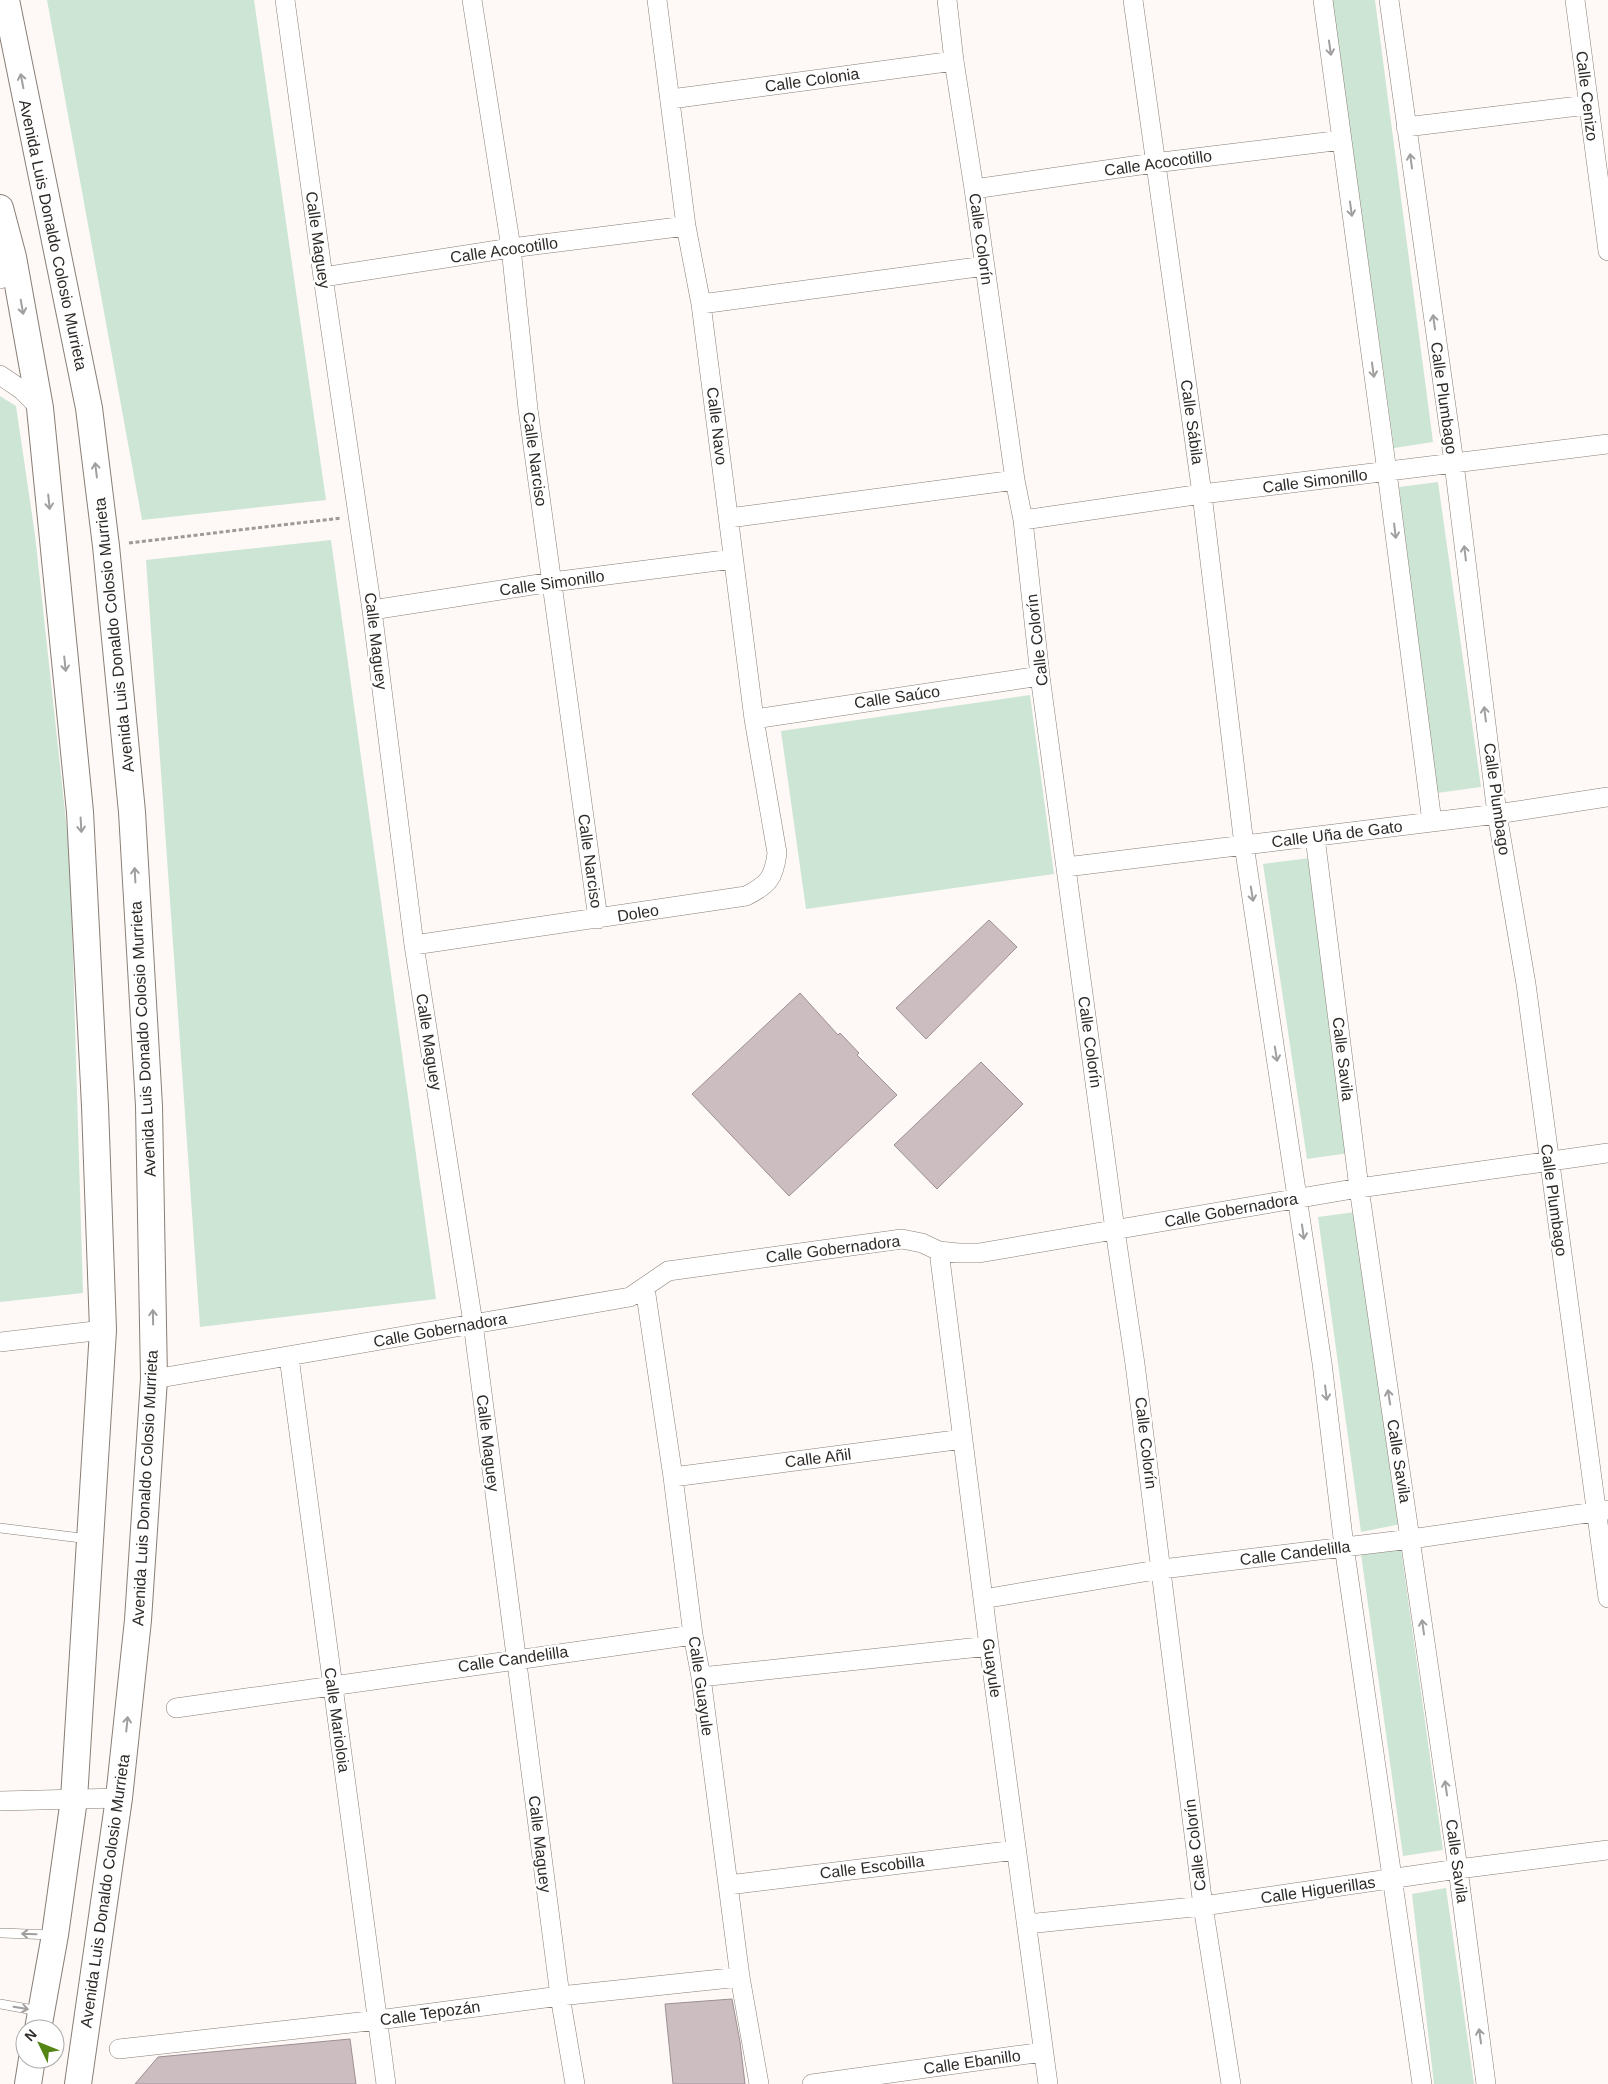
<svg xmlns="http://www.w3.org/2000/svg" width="1608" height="2084" font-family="Helvetica,sans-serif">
<rect width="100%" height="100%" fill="#fef9f6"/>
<!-- green -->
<path fill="#cde5d5" d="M47,0H254L326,500L142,520Z
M1332,0H1375L1433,442L1394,448Z
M0,396L16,406L35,535L70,858L83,1293L0,1302Z
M1438,482L1481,787L1437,793L1399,487Z
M331,540L436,1299L200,1327L146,560Z
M1030,695L1054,874L806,909L781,731Z
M1310,858L1349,1153L1307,1159L1263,864Z
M1355,1212L1401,1524L1361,1532L1318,1217Z
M1401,1549L1443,1850L1403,1856L1361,1554Z
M1446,1888L1474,2084H1434L1412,1894Z"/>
<!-- building -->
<path fill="#ccbdc1" stroke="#9c8f93" d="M989,920L1017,947L926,1039L896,1008Z
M800,993L838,1035L840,1033L859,1053L857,1055L897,1095L789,1196L692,1094Z
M981,1062L1023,1104L937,1189L894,1145Z
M732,1999L740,2042L745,2084H673L665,2004Z
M350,2039L356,2084H135L158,2057Z"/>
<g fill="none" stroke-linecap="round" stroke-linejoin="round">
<defs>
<path id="service" d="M0,1528L89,1539
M2,1933L52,1935
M0,2004L39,2011"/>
<path id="minor" d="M285,0L323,277L372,610L414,945L473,1323L560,1996L575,2084
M472,0L511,248L528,409L598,919
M947,0L954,61L974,189L1015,480L1023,520L1040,676L1115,1230L1135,1364L1203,1906L1231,2084
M1133,0L1202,494L1244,845L1322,1363L1344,1546L1422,2084
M1323,0L1387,472L1432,822
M1389,0L1454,463L1497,814L1526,984L1608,1598
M1575,0L1608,251
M671,99L954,61
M1406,127L1587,105
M974,189L1154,163L1342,140
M323,277L511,248L686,226
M0,279L13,257
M701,304L985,266
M0,375L22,390L40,408
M729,518L1015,480
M1023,520L1202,494L1608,444
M372,610L552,582L733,559
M754,719L1040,676
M1315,837L1359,1188L1458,1869L1486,2084
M1066,867L1497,814L1608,797
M414,945L746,896C768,885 774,878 777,853L754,719L701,304L686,226L657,0
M939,1251L989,1646L1048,2084
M645,1288L673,1477L693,1635L701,1677L740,1977L759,2084
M0,1342L103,1330
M289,1357L386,2084
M154,1379L630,1297L668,1271L902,1239L922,1243L939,1251L958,1253H979L1359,1188L1608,1153
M673,1477L963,1439
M983,1599L1162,1569L1411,1539L1608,1510
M701,1677L989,1646
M176,1708L693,1635
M0,1801L119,1798
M728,1885L1016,1850
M1027,1924L1203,1906L1458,1869L1608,1850
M119,2049L378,2020L560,1996L740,1977
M812,2084L1043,2052"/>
<path id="secondary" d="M6,0L89,408L106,546L132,812L149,1106L154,1379L138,1620L119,1798L78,2084
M0,208L13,257L40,408L80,812L95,1106L103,1330L74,1799L55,1935L38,2029
M28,2084L32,2059"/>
</defs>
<!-- service casing -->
<use href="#service" stroke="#887e76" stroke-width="10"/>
<!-- minor casing -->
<use href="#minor" stroke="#887e76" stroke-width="20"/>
<!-- secondary casing -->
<use href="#secondary" stroke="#887e76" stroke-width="28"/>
<!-- path -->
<path stroke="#9d9996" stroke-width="3" stroke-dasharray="4 2.5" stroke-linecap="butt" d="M129,543L341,518"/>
<!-- service -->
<use href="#service" stroke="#fff" stroke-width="9"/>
<!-- minor -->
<use href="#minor" stroke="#fff" stroke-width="19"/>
<!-- secondary -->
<use href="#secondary" stroke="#fff" stroke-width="26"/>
</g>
<!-- one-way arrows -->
<defs><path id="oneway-shaft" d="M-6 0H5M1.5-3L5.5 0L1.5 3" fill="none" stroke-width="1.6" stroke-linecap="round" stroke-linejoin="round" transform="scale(1.25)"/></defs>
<g stroke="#a19f9e">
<use href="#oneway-shaft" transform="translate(1330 48) rotate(82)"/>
<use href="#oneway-shaft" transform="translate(22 81) rotate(-101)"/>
<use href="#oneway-shaft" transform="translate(1411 161) rotate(-98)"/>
<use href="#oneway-shaft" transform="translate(1351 209) rotate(82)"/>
<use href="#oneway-shaft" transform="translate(22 307) rotate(80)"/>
<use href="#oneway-shaft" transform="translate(1434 322) rotate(-98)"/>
<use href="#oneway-shaft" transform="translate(1373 370) rotate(82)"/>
<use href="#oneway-shaft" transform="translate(96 470) rotate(-97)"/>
<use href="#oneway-shaft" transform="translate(49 502) rotate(84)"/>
<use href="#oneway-shaft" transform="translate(1395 531) rotate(83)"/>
<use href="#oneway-shaft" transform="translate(1465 553) rotate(-97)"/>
<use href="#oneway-shaft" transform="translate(65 664) rotate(84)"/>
<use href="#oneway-shaft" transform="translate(1485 714) rotate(-97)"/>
<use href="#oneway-shaft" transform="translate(81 825) rotate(87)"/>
<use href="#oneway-shaft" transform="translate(135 875) rotate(-93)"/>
<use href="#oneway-shaft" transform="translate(1252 894) rotate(81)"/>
<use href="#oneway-shaft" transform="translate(1276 1054) rotate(81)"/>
<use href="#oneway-shaft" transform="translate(1303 1232) rotate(82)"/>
<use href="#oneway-shaft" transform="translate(153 1317) rotate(-91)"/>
<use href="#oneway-shaft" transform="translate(1326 1393) rotate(83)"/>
<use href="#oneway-shaft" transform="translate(1389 1397) rotate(-99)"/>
<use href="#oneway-shaft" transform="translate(1423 1627) rotate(-98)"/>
<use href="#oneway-shaft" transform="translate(127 1724) rotate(-84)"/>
<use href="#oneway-shaft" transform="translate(1446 1788) rotate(-98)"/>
<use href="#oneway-shaft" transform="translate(29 1934) rotate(-178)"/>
<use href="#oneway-shaft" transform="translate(21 2008) rotate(9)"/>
<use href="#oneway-shaft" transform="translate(1480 2036) rotate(-98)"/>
</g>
<g text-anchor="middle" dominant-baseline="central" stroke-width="5" stroke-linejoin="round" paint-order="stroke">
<!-- street labels -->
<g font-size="16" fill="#2e2a27" stroke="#fff">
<text transform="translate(812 80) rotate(-8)">Calle Colonia</text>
<text transform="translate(1587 96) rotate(83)">Calle Cenizo</text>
<text transform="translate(1158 163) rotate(-8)">Calle Acocotillo</text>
<text transform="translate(53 235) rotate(78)">Avenida Luis Donaldo Colosio Murrieta</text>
<text transform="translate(981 239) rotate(82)">Calle Colorín</text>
<text transform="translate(318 240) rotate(82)">Calle Maguey</text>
<text transform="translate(504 250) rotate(-8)">Calle Acocotillo</text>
<text transform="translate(1444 398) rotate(82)">Calle Plumbago</text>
<text transform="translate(1192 422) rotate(82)">Calle Sábila</text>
<text transform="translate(717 426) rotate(83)">Calle Navo</text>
<text transform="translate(535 459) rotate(82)">Calle Narciso</text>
<text transform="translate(1315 481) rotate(-7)">Calle Simonillo</text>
<text transform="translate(552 583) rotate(-8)">Calle Simonillo</text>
<text transform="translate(114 635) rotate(-96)">Avenida Luis Donaldo Colosio Murrieta</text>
<text transform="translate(1037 640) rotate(-97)">Calle Colorín</text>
<text transform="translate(376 641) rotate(83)">Calle Maguey</text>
<text transform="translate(897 697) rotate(-8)">Calle Saúco</text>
<text transform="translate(1497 799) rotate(82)">Calle Plumbago</text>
<text transform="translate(1337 834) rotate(-7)">Calle Uña de Gato</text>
<text transform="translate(590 861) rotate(82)">Calle Narciso</text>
<text transform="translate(638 913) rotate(-9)">Doleo</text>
<text transform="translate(143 1039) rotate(-93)">Avenida Luis Donaldo Colosio Murrieta</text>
<text transform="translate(429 1042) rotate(81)">Calle Maguey</text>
<text transform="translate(1090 1042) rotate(82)">Calle Colorín</text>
<text transform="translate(1343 1059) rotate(83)">Calle Savila</text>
<text transform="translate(1554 1200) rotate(82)">Calle Plumbago</text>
<text transform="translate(1231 1210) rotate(-10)">Calle Gobernadora</text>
<text transform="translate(833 1249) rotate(-7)">Calle Gobernadora</text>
<text transform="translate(440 1330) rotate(-10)">Calle Gobernadora</text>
<text transform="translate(488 1443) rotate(83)">Calle Maguey</text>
<text transform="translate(1146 1443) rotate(83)">Calle Colorín</text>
<text transform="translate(818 1458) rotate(-7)">Calle Añil</text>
<text transform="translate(1399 1461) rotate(81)">Calle Savila</text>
<text transform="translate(145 1488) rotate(-87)">Avenida Luis Donaldo Colosio Murrieta</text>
<text transform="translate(1295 1553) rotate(-7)">Calle Candelilla</text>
<text transform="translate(513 1659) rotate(-8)">Calle Candelilla</text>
<text transform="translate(992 1668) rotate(82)">Guayule</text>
<text transform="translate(701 1686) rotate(82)">Calle Guayule</text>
<text transform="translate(337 1720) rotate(82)">Calle Marioloia</text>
<text transform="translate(540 1844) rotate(83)">Calle Maguey</text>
<text transform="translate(1195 1845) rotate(-97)">Calle Colorín</text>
<text transform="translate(1457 1861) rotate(82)">Calle Savila</text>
<text transform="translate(872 1867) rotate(-7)">Calle Escobilla</text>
<text transform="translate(1318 1890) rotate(-8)">Calle Higuerillas</text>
<text transform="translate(105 1891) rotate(-82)">Avenida Luis Donaldo Colosio Murrieta</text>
<text transform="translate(430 2013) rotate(-8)">Calle Tepozán</text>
<text transform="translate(972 2062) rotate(-8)">Calle Ebanillo</text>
</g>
</g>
<!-- north arrow -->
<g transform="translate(40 2044) rotate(313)"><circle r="24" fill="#ffffff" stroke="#abaaa9"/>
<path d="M0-4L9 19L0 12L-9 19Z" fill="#548414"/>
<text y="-8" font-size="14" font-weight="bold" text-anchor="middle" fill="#2e2a27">N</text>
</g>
</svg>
